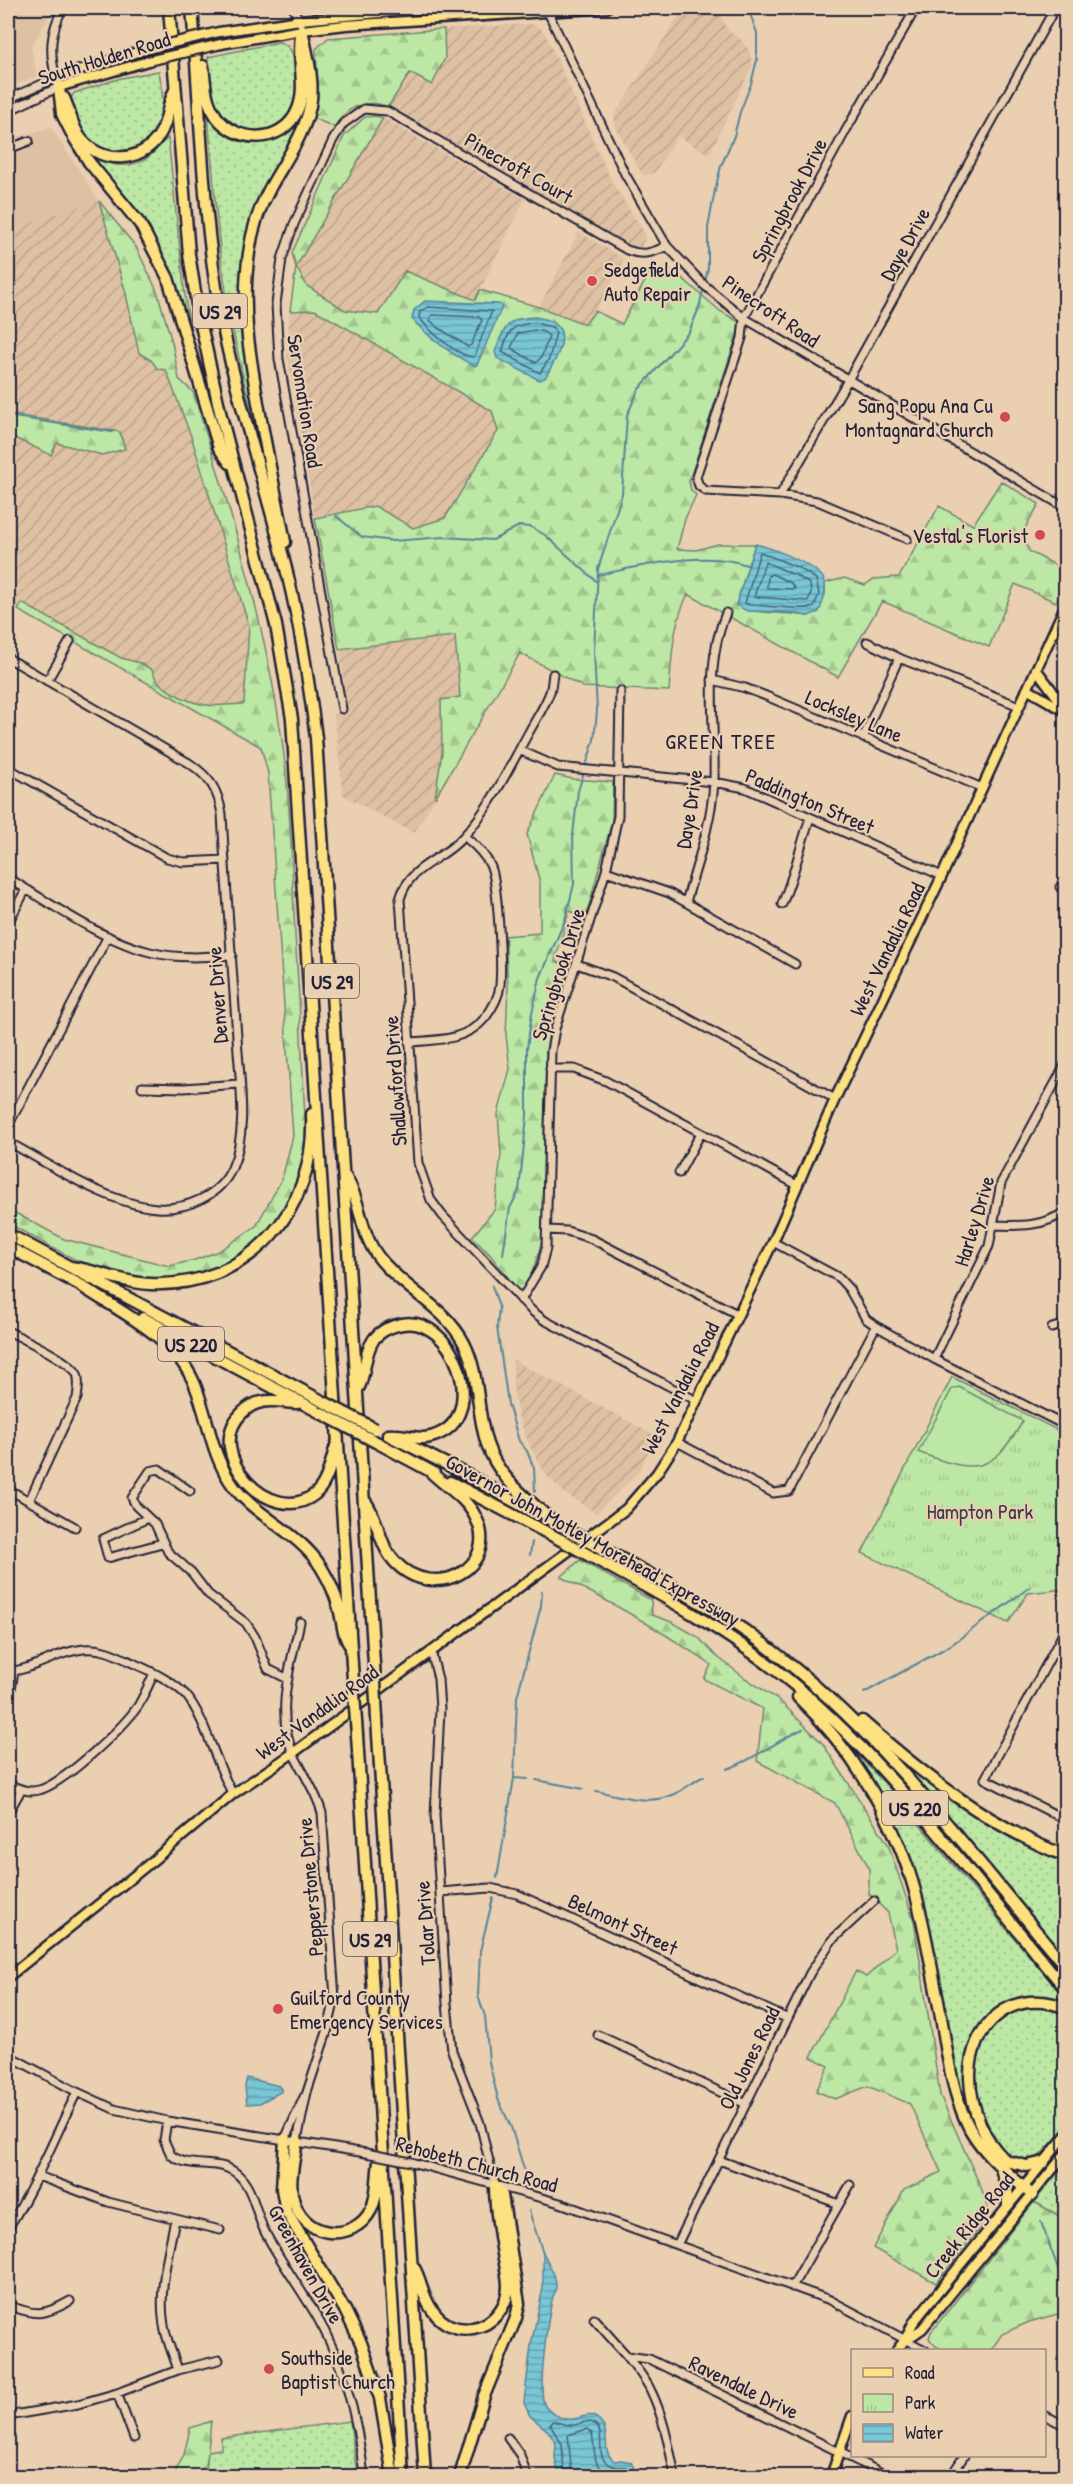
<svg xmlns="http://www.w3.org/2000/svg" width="1073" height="2484" font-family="'Patrick Hand',sans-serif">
<defs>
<pattern id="industrial-furrows" width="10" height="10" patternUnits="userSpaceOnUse" patternTransform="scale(1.5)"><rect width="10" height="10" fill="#dec0a3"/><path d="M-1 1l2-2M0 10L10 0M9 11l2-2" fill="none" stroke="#bea58d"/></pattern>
<pattern id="grass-dots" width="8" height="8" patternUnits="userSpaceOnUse" patternTransform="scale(1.5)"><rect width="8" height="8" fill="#bde7a4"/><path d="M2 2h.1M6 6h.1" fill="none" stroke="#a2c68e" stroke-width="1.8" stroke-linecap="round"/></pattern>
<pattern id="forest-firs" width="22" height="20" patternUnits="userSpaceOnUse" patternTransform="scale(1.5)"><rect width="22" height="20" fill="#bde7a4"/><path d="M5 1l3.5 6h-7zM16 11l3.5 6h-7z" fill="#a2c68e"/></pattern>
<pattern id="park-tufts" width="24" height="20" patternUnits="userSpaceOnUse" patternTransform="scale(1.5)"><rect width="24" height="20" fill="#bde7a4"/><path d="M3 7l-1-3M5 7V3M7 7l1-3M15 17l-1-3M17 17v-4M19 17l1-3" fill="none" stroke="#a2c68e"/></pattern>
<pattern id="water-rules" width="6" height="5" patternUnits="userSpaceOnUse" patternTransform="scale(1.5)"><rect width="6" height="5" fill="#79c7d6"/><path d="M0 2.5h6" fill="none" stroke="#63a1af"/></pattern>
</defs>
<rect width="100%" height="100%" fill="#eacfb1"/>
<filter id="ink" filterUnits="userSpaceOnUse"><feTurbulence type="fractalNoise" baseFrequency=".0167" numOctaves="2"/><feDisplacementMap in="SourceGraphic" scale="12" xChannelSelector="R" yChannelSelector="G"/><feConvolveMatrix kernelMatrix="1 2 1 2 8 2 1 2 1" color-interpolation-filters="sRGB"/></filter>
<g filter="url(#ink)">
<!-- built -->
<path fill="#dec0a3" d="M8,8H54L31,47L37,76L8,88Z
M51,127L99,201L42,218L10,232L8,222V140Z"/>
<!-- industrial -->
<path fill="url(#industrial-furrows)" d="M718,9L728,31L739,38L750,51L752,66L709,155L678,136L655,172L643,176L616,128L614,116L682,11Z
M532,24L540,28L546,35L612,182L644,232L645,239L641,246H634L616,238L388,107L410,72L432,85L445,58L444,29Z
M383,118L525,199L475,300L405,271L378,315L345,310L307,286L296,267Z
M99,201L125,290L139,352L151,360L158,369L165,370L192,439L249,626L244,704L207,705L191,701L168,689L140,663L121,658L22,603L18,610L8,603V435L50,455L56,443L102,455L120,432L8,414V304L13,261L10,232L42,218Z
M579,232L624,259L608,290L586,324L539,307Z
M315,310L492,410L498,430L445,518L413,528L375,506L315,518L287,352L290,311Z
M455,636L460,697L441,700L442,752L435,798L414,833L343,795L334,714L348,712L339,649Z
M513,1360L656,1436L638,1473L596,1513L564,1493L546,1475L530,1447L518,1416L513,1388Z"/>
<!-- grass -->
<path fill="url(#grass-dots)" stroke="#708470" stroke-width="1.5" d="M279,42C291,45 294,55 295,66C296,80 299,94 294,107C278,147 228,137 212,103C207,91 209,70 208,57Z
M159,71C161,84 164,99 163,113C161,145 120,166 94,145C81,134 76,116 70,100L74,93L121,78Z
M208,115C214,119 218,128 224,133C246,150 272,142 291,127L296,129L251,223L242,324L245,360L258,430H256C241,371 227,311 220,249C215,205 212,160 208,115Z
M168,138L186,305L196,354L168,269L89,156L91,155C110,166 132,171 151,155C157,150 161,142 168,138Z
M855,1752L888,1787L1065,1999V2005L1042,1997H1028L1001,2006L991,2014L968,2056L980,2137L969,2116L961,2095L926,1917L853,1755Z
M911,1768L1065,1861V1958L908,1771Z
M1032,2006H1047L1065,2014C1065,2040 1065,2065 1065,2091C1065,2101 1068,2114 1065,2123C1064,2132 1052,2142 1046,2149C1002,2205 940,2060 1002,2016C1011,2009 1022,2008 1032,2006Z
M1065,2164V2219L1034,2202Z
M350,2421L357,2476H202L206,2469L208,2451L221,2449V2438Z"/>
<!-- forest -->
<path fill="url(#forest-firs)" stroke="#708470" stroke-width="1.5" d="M444,29L445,58L432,85L410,73L388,107C365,97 346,108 334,127L313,118L318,90L316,49L328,38Z
M375,116L383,118L296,267L307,286L345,310L378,314L405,271L475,300L480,290L539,307L585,324L595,311L622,324L650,272L662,269L675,272L720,311L739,322L737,335L689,481L691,490L696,495L685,519L677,549L696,550L718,544H755L736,605C757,616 785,611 808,616L825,595V583L844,578L865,585L874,579L899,577L939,506L973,525L1001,481L1039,504L1021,535L1030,552L1065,570V580L1056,602L1015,584L989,647L882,601L838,677L688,594C672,626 672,656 669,691L583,687L520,653L435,798L442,752L441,700L460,697L455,636L339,649L315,518L375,506L413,528L445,518L498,431L492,411L315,310L290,311L296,267L292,253L344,136L365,117Z
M99,201L136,247L157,291L172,342L179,379L193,392C231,511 268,631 284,755C292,818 292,887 296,951C299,993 301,1035 303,1078C304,1104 307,1132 304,1158C294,1239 205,1293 128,1278C85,1269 46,1244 8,1223V1209L64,1239L169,1266L195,1260L219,1251L256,1226L282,1179L293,1136L268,773L261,747L18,610L22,603L121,658L140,663L152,670C157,689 188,702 206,705C218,707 232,704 244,704L249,626L192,439L166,370L158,369L151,360L139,353L125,290Z
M8,414L120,432L125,449L102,455L57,443L51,455L8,435Z
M555,775L573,779L613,782L612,821L586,916L569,911L555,961L571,967L550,1029L546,1051L542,1241L532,1274L523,1289L518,1290L491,1256L472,1237L495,1209L501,1154L498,1114L510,1069L506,1035L508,986L505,936L540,933V883L527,834Z
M580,1560L651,1600L652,1615L672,1622L698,1637L715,1655L745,1678L780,1701L823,1744L888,1844L914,1921L940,2095L982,2190L988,2210L982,2225L936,2283L873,2248L904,2190L941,2172L910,2104L868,2086L835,2099L816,2091L829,2066L811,2057L856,1971L866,1977L896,1949L888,1913L869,1894V1868L835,1803L757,1761L763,1709L704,1679L711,1665C663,1631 613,1603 561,1577Z
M1034,2202L1065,2219V2312L1029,2322L1002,2334L991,2350C972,2351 939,2358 929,2338L931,2332Z
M211,2421L206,2469L202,2476H173L184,2455L190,2428Z"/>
<!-- park -->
<path fill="url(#park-tufts)" stroke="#708470" stroke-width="1.5" d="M952,1377L1065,1434V1589L1028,1593L1008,1623L862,1553Z"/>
<!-- pitch -->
<path fill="#bde7a4" stroke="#708470" stroke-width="1.5" d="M959,1387L1023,1421C991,1475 975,1474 918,1452L952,1389Z"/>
<!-- water -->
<path fill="url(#water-rules)" stroke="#568598" stroke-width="1.5" d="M425,301L499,304L502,307L477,365L474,366C450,353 430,339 412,319L414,310Z
M535,317C578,323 560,352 545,378L539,380L497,358L495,352C505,327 506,318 535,317Z
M755,544C770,547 819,566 824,580C827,591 823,602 819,612L808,616L792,613L747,611L736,605Z
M247,2078L279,2086L282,2091L260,2103L247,2104L245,2086Z
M543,2252C547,2261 557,2277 556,2286C556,2291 553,2296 552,2300C548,2318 537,2392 545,2406C550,2414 564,2420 573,2419C584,2418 589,2411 599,2420C612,2432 600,2450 614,2461L621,2460L631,2462L637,2476H559L555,2458L556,2443L548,2431L530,2416L524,2403L531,2345L543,2288Z"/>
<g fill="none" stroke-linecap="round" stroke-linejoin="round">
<!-- shore -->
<path stroke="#456479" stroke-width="1.5" d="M428,307L492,311L474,357C458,357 428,330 419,317L420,312Z
M432,315L479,317L482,320L471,345L468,347L436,326L429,319Z
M535,323L552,327L556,333L549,359L540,373L502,352C509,330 511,324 535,323Z
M535,330L544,332L549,336L542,356L536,363L511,348L518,333Z
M760,552L799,568L816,579L819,594L814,607C805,611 763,605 749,605L745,603Z
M765,562L795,575L810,584L811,593L808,601L754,597Z
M772,574L791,583L795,589L767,588L768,576Z
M564,2476L562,2444L550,2425L552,2421C558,2422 565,2425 571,2425C578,2426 583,2420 590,2422C611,2427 590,2459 612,2466C616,2468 621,2466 626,2467L631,2476
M572,2476L568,2435L587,2429L592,2433C596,2451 590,2477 620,2474L623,2476"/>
<!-- stream -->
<path stroke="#568598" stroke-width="2" d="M8,416L112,432
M336,516L362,537L393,541L444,537L493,540L519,526L531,527L545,535L597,582
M598,575C642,566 707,549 749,566
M503,1254L510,1208L519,1191L527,1116V1048L532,1013L540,978L565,920L574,884L573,835L578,791L594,740L597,711L594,652L598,569L622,494L627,415L639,389L689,332L699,308L708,268V228L715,190L721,166L734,136L740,112L751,84L757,59V33L748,8
M492,1286L499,1307L497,1327L508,1404L519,1441L527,1451L534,1468L535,1491
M530,1555L532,1542
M864,1693L951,1645L1030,1587
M727,1769C755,1760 777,1740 803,1729
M514,1778L528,1779
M536,1780L584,1789
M596,1791C622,1796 649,1806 675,1794C685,1789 694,1781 704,1776
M497,1878L514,1778L517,1697L541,1606L542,1591
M493,1898L480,1951L478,1996L485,2016L489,2062L498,2099L511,2127L524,2169
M529,2211L543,2253
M1041,2222L1066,2290"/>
<defs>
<path id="minor" d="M293,8L301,24
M546,8L625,174L667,246L704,285L744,318L1066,508
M8,99L56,78C49,52 50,32 63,8
M8,111L59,87
M8,149L29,141
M780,495L848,380L1055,8
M907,539L817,501L780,495L706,491L699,486L696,477L742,338L744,318L845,132L916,8
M867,642L899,658L1019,706
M8,658L189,763C210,777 218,790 222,814C226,888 232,963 237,1037C239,1077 249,1130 232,1168C220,1196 186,1210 157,1208C107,1204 52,1165 8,1142
M553,674C552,679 552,686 550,692C545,706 536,719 529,732C510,766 490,809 463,837C441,862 410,864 400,899L418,1163L431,1200L442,1215L532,1311L544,1320L697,1401
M712,680L745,688L766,696L982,788
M47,681L70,641
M342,709L279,359L276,304L282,259L294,224L333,140L343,124L364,109L387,111L627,250C643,256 652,253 667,246
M863,738L899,658
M519,750L558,767L714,782L745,788L942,876
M8,768L167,858L183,862L225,860
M606,871L669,893L795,964
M8,878C50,903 103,941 150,952C177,959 204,957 232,955
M1066,880L1060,887L1066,893
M686,902C697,863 712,822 714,781C716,724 703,667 726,613
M782,904C794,876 800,847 810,818
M8,923L26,889
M577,964L613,977L835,1099
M409,1042C436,1040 466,1041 485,1018C492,1009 499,996 500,985C502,964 498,885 491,867C485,854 475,845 464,836
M550,1069H574L606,1081L797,1185
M142,1087L184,1088L239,1084
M8,1126L108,936
M679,1173L701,1133
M993,1225C1019,1226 1044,1227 1066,1211
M547,1230L567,1231L592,1239L737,1314
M773,1242L838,1277L849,1289L866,1319L876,1326L934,1359L1066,1426
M521,1300L541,1267L546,1248L551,1051L555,1029L606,871L618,816L620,691
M1052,1328L1066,1324
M8,1331C23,1339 70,1360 77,1374C80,1382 78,1390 77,1398L29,1501
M934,1359L989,1246L1001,1183L1066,1063
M677,1442L773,1493L789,1491L876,1326
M8,1489L75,1527
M190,1491L159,1469L150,1471L132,1498L136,1506L155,1524L168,1552L192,1573L208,1594L246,1623L255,1637L268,1669L288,1679
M148,1518L103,1539L108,1558L162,1543
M1066,1628L985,1779L1066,1820
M431,1651L438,1679L440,1709L435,1815L447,2004L452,2051L480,2123L495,2186
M8,1667L14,1671C39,1667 59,1651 84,1649C103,1647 118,1656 135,1664C153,1672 172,1681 186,1695C206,1719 216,1766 233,1794
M8,1707L14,1671
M8,1784C18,1788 27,1793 39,1790C63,1784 123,1728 138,1706C144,1696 149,1684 154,1673
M8,1813L21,1790
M440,1892L490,1888L517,1894L786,2018
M598,2035L746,2104
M8,2055L77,2092L114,2109L167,2121L366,2153
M167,2121L164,2140L171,2155C189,2170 217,2158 236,2173C254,2187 255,2214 266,2234C281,2262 300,2288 316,2315C345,2365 358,2420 364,2476
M285,2139L304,2097
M297,2141L307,2092L328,2029L335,1998L322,1813C316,1791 304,1775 294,1755C274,1713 291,1664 300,1622
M719,2160L839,2204
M411,2162L560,2203L830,2300L925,2350
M38,2176L108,2202L220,2230
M175,2219C168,2255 157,2294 165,2330C168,2344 174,2357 178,2370
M8,2228C36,2185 54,2138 77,2092
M677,2245L810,1973L832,1940L874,1901
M792,2287L850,2185
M8,2305C35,2316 44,2316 70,2301
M594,2319L627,2356L649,2359L888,2476
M627,2356C635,2367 646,2379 651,2391C664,2418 669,2447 675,2476
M117,2393L134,2438
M1044,2415L1066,2426
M8,2416L78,2404L117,2393L178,2370L219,2360
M508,2438L520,2455L527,2476
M951,2476L964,2456"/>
<path id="major" d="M219,32L300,20L436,8
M221,44L302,30L346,25L607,8
M147,49L56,78L59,87L148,61
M1036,669L1066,709
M1027,689L1065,711
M8,1977L150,1863L233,1794L293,1753L626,1509L657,1473L677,1442L773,1242L835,1099L942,876L1066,604
M906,2340L922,2329L1066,2153
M897,2350L905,2340L913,2323L1066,2135
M831,2476L852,2416"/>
<path id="highway" d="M169,8L189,254L198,311L221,416L276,625L292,719L353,1680
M192,8C201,114 202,222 223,327C240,412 268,493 288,577C301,630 309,683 316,738L374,1664
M203,66C205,81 205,98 213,111C230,144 283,147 298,109C307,87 297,60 301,36
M59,87L62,114L73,136L89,162L140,224L168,278L219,448L230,463
M64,98C70,111 72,128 82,140C102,164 140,163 158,137C169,122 166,106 175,90
M285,542C276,496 266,449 258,403C249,351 241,306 249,253C252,230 259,208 270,188C284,162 304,136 310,106C315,82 307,54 302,30
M345,1176C362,1202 359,1233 380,1259C405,1290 445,1307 464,1343C480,1374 476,1411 487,1444C499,1480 528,1498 554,1523
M8,1234L322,1401
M8,1247L84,1287
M70,1267C97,1270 122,1283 150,1284C249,1288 317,1210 312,1114
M80,1285C121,1313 175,1336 195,1385C209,1420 211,1456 234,1487C258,1518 300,1533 321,1567C329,1580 335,1593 339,1608C343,1623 342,1635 351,1647
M143,1318L321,1413
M359,1387C366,1371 364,1353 374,1339C381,1330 391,1326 402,1324C453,1315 487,1410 441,1433C420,1444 409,1433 388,1435
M298,1403C286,1403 274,1399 262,1402C254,1403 247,1408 242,1413C201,1453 272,1529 315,1494C329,1482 331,1459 337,1443
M390,1436L462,1472L535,1513
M376,1442L434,1473
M450,1482L561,1540
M365,1501C379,1519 378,1544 395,1562C435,1604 502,1566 475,1516C465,1496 444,1486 430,1471
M601,1548C657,1578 714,1607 765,1645C882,1732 973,1857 1066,1967
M590,1556C662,1595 734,1634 797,1687C897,1772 981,1888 1066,1989
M798,1697C849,1746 891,1812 912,1881C924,1920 930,1961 938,2001C946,2040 949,2084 966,2121C979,2151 1008,2173 1032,2195
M377,1719L425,2476
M862,1721C924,1775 988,1826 1066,1856
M357,1735L403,2476
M285,2139L282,2189L286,2211L345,2310L361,2343L380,2398L393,2476
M297,2141C294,2161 287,2186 295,2205C308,2239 354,2242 371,2210C379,2194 376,2173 380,2156
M1006,2161C984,2141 971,2109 970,2078C969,2024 1014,1986 1066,2008
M1006,2161L1027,2166L1044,2162
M1001,2169L1007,2187L1008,2205
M413,2266C422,2280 422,2298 433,2311C442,2324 457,2331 473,2328C493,2325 508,2306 508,2286C508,2276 505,2264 503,2254C499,2231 495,2209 495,2186
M460,2476L484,2396L516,2318L519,2304L502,2195L495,2186"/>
</defs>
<!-- minor casing -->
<use href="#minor" stroke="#22223b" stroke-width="11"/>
<!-- major casing -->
<use href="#major" stroke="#22223b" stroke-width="13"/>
<!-- highway casing -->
<use href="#highway" stroke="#22223b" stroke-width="15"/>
<!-- minor -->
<use href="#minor" stroke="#eacfb1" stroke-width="7"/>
<!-- major -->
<use href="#major" stroke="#fde080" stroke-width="8"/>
<!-- highway -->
<use href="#highway" stroke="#fde080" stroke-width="10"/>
<defs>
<path id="minor-bridge" d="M366,2153L411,2162"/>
<path id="major-bridge" d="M147,49L219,32
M148,61L221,44"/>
<path id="highway-bridge" d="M322,1401L375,1429
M321,1413L376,1442
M570,1532L601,1548
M561,1540L590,1556
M374,1664L377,1719
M353,1680L357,1735"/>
</defs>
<!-- minor-bridge casing -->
<use href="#minor-bridge" stroke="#22223b" stroke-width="11" stroke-linecap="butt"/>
<!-- major-bridge casing -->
<use href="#major-bridge" stroke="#22223b" stroke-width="13" stroke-linecap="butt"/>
<!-- highway-bridge casing -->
<use href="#highway-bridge" stroke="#22223b" stroke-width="15" stroke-linecap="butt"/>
<!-- minor-bridge -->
<use href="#minor-bridge" stroke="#eacfb1" stroke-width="7"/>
<!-- major-bridge -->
<use href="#major-bridge" stroke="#fde080" stroke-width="8"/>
<!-- highway-bridge -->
<use href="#highway-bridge" stroke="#fde080" stroke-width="10"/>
</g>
</g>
<!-- markers -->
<g fill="#d1495b" stroke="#eacfb1" stroke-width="2">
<circle cx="592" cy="281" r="6"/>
<circle cx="1005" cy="417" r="6"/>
<circle cx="1040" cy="535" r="6"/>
<circle cx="278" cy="2009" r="6"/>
<circle cx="269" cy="2369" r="6"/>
</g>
<g text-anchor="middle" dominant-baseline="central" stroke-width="4.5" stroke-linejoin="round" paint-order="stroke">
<!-- shield labels -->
<g fill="#eacfb1" stroke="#5e565e" stroke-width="1.5">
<rect x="193" y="294" width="54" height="34" rx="4.5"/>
<rect x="305" y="964" width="54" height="34" rx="4.5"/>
<rect x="158" y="1327" width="66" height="34" rx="4.5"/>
<rect x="882" y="1791" width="66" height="34" rx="4.5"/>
<rect x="343" y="1922" width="54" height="34" rx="4.5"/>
</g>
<g font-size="20" font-weight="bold" fill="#22223b">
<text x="220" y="311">US 29</text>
<text x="332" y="981">US 29</text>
<text x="191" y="1344">US 220</text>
<text x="915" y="1808">US 220</text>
<text x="370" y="1939">US 29</text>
</g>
<!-- street labels -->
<g font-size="21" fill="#22223b" stroke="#eacfb1">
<text transform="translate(104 58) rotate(-17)">South Holden Road</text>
<text transform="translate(519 168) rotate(30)">Pinecroft Court</text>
<text transform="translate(789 200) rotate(-62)">Springbrook Drive</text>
<text transform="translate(905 244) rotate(-61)">Daye Drive</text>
<text transform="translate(771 311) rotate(34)">Pinecroft Road</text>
<text transform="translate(305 401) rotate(81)">Servomation Road</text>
<text transform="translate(854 716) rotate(23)">Locksley Lane</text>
<text transform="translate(810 801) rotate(23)">Paddington Street</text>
<text transform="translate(689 809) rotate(-81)">Daye Drive</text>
<text transform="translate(887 949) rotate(-64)">West Vandalia Road</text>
<text transform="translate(558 974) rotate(-73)">Springbrook Drive</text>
<text transform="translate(217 995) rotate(-94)">Denver Drive</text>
<text transform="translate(395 1081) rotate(-94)">Shallowford Drive</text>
<text transform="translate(974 1221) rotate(-73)">Harley Drive</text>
<text transform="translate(680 1388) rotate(-63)">West Vandalia Road</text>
<text transform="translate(593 1540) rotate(29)">Governor John Motley Morehead Expressway</text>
<text transform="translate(317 1712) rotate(-36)">West Vandalia Road</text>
<text transform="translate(310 1887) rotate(-95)">Pepperstone Drive</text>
<text transform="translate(425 1923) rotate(-94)">Tolar Drive</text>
<text transform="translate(623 1924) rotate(25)">Belmont Street</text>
<text transform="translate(749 2058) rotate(-64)">Old Jones Road</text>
<text transform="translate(477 2164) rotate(15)">Rehobeth Church Road</text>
<text transform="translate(969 2225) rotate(-51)">Creek Ridge Road</text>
<text transform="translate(306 2264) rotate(61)">Greenhaven Drive</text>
<text transform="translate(744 2387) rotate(26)">Ravendale Drive</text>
</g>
<!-- poi labels -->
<g font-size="21" fill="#22223b" stroke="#eacfb1" text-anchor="start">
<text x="604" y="269">Sedgefield<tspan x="604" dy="24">Auto Repair</tspan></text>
<text x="993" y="405" text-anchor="end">Sang Popu Ana Cu<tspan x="993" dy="24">Montagnard Church</tspan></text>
<text x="1028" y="535" text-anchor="end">Vestal's Florist</text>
<text x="290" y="1997">Guilford County<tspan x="290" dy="24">Emergency Services</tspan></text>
<text x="281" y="2357">Southside<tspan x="281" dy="24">Baptist Church</tspan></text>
</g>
<!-- park labels -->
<g font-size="21" fill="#39404b" stroke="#eacfb1">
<text x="980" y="1511">Hampton Park</text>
</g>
<!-- neighbourhood labels -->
<g font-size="22" letter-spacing="1.5" fill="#22223b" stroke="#eacfb1">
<text x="721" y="741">GREEN TREE</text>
</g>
</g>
<!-- margin -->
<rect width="1073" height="2484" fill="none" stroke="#eacfb1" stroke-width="30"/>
<rect x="15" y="15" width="1043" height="2454" fill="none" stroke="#22223b" stroke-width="2" filter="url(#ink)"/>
<!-- legend -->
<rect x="851" y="2349" width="195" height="108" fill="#eacfb1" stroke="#9a8a82" stroke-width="1.5"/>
<rect x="863" y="2368" width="30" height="9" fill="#fde080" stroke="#9a8a82" stroke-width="1.5"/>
<text x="905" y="2379" font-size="18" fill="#22223b">Road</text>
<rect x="863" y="2394" width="30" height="18" fill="url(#park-tufts)" stroke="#9a8a82" stroke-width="1.5"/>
<text x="905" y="2409" font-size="18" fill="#22223b">Park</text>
<rect x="863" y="2424" width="30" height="18" fill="url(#water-rules)" stroke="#9a8a82" stroke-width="1.5"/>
<text x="905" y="2439" font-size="18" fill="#22223b">Water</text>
</svg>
